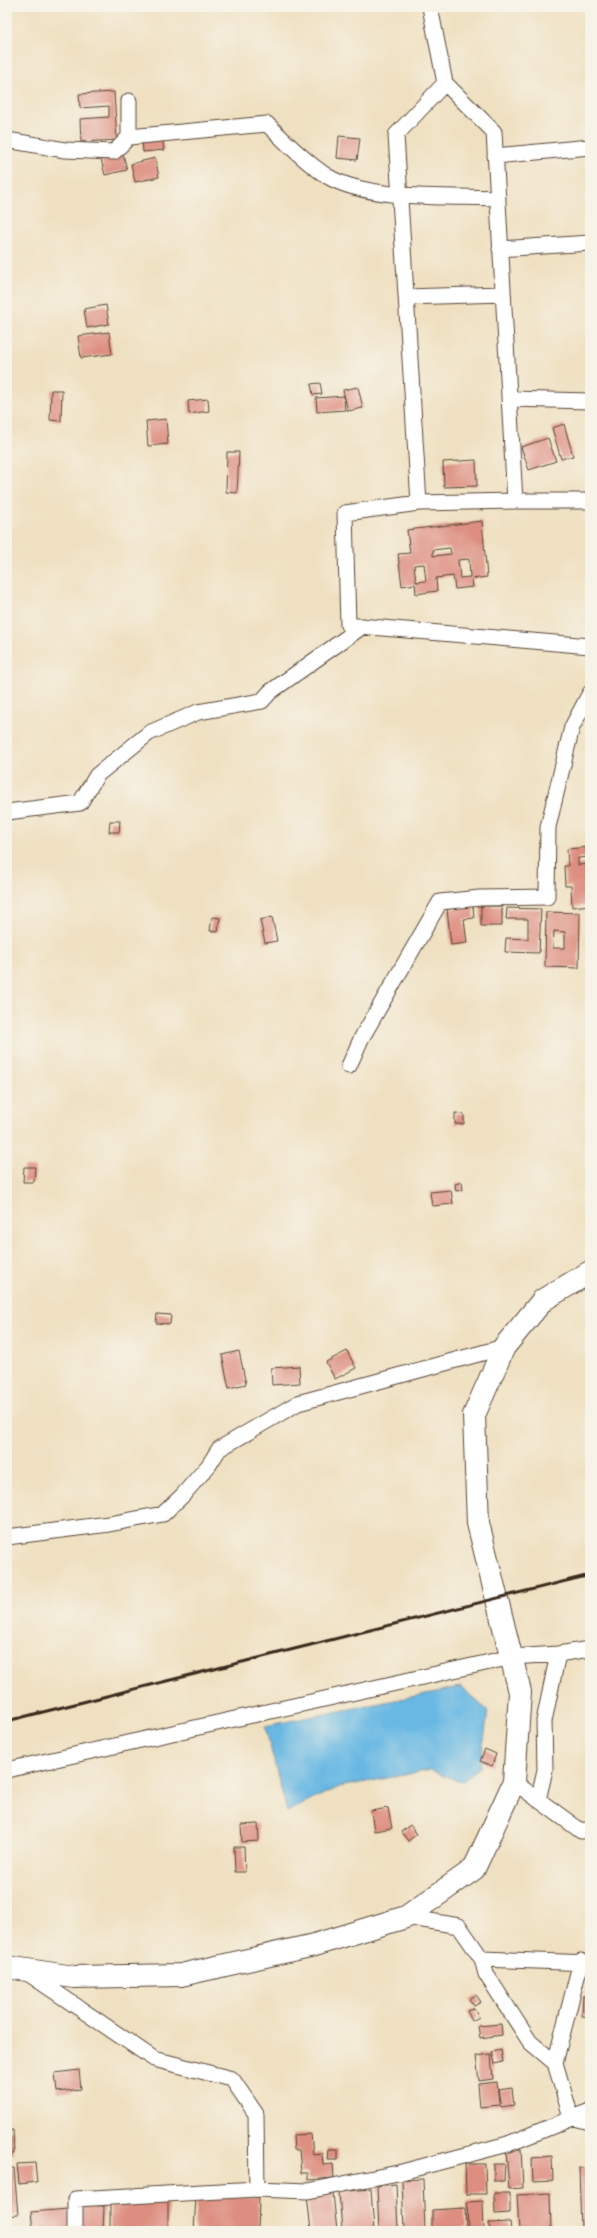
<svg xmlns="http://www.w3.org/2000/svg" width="597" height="2238" font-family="'Old Standard TT',serif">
<rect width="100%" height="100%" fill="#f7f3e8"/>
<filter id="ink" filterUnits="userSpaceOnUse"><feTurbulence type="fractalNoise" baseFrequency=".025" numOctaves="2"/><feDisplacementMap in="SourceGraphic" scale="8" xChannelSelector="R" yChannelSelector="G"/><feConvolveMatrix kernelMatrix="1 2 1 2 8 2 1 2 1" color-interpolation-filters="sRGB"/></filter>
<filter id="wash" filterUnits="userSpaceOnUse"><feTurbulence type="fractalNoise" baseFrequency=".012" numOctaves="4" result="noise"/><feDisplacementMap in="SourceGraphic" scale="16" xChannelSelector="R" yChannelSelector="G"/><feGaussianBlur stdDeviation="0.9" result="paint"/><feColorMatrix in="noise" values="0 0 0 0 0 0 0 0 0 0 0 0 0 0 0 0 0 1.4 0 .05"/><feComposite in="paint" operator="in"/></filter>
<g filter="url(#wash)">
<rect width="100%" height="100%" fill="#efe0c1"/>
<!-- water -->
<path fill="#67b8e3" stroke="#517180" d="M461,1687L488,1711L480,1767L461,1782L431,1770L338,1787L287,1812L265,1726Z"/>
<g id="blocks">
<!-- building -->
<path fill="#dd8e80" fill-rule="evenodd" d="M114,92L117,140L81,142L80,119L109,117V106L80,108L79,94Z
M162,135L164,150L143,152L142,137Z
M339,136L360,138L357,160L337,158Z
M123,154L127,170L105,175L101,159Z
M155,158L159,177L135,182L131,164Z
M106,305L109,324L87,328L84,309Z
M109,332L112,354L81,358L78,336Z
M320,383L322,394L313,395L311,384Z
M358,387L363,408L348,411L343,390Z
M51,390H62L61,421L50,420Z
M344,396L345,410L317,412L316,398Z
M208,399L209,411L189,414L188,401Z
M166,419L168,444L148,446L146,421Z
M564,424L573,456L561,459L552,428Z
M548,438L556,461L529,470L521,447Z
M227,452H239L237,493L226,492Z
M476,460L477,486L444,487L443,462Z
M482,521L487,577L472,579L473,587L455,589L453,576L436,578L437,591L416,594L415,584L402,586L398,554L410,553L407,530ZM450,548L451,554L433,556V550ZM469,559L470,577L460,578L458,560ZM424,564L426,581L416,582L414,565Z
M110,821H120L119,832H109Z
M590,847V857L578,858V865L590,864V905L572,907L571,886H565L564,866H568L567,849Z
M473,906L474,918L464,919L467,943L451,945L447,909Z
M481,906H502V926H481Z
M507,908L541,909L539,953L505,952L506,938L528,939V919H506Z
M546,912L580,913L579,968L545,967ZM554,931L565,932V948H553Z
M212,917L220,918L218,932L210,931Z
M272,917L277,941L265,943L260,920Z
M455,1113L464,1114V1124H455Z
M24,1167H35L34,1182H23Z
M462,1182L463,1190L456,1191L455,1184Z
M451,1190L453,1204L432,1206L430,1192Z
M157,1314L171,1315L170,1324L156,1323Z
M239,1351L246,1384L229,1388L222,1355Z
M347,1351L356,1368L335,1379L326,1362Z
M299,1366L300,1383L272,1385L271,1368Z
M485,1749L496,1754L492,1766L480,1761Z
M388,1808L392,1828L374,1831L371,1811Z
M258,1824L259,1841L242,1842L241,1825Z
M410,1825L417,1834L408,1841L401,1832Z
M234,1847H244L245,1872H235Z
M476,1995L481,2002L474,2006L469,1999Z
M583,1996L590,1997V2017L582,2016Z
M474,2008L479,2017L472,2021L467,2011Z
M501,2024L502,2035L480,2038L478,2026Z
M501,2050L503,2062L495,2064L492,2052Z
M491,2054L493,2079L479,2081L476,2056Z
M79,2070L81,2089L57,2092L55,2073Z
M497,2082L499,2105L480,2107L478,2084Z
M512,2088L514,2105L501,2107L498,2090Z
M13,2130L14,2154H7V2131Z
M311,2134L313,2154L322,2153L323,2165L333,2164L334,2178L308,2180V2173H301L299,2150H294L293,2135Z
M328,2149H338V2160H327Z
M521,2149L523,2188L509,2189L506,2150Z
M552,2156L553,2181L533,2182L532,2158Z
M35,2163L37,2182L19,2184L17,2164Z
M465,2164H485L486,2194H466Z
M494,2164H505L504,2181H494Z
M590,2167V2231H581L579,2168Z
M7,2168H14L18,2215L7,2216Z
M423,2179L425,2231H404L402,2180Z
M396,2184L398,2231H379L377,2186Z
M371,2189L374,2231H342L339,2192Z
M333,2193L337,2231H311L307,2195Z
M494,2193H510V2213L495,2214Z
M550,2193L551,2231H519L517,2195Z
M196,2195L259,2197L258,2231H194Z
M168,2201V2231H110V2202Z
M483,2201L484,2231H468L467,2202Z
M82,2205L104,2206L103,2231H81Z
M465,2208L466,2228L432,2231V2210Z
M69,2209L71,2231H33L31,2212Z
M510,2222L511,2231H490L489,2223Z"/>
</g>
</g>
<g filter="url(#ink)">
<use href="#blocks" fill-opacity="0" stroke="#564536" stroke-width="1"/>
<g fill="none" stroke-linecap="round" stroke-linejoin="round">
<defs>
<path id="minor" d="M445,83L396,135L419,503L345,513L348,625L590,646
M129,101V137L267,124C286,142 305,162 327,176C368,201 451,196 498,198
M7,140L65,150L114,152L129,137
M495,156L590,147
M500,249L590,243
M407,297L503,294
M509,399L590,401
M515,501H590
M419,503L515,501L494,132L445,83L430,7
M7,812L80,803L97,775L149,733L198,712L262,701L270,692L363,626
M349,1066L361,1039L440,902L480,898L547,897L548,827L572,727L590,693
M7,1537L109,1524L163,1514L182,1496L209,1465L219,1449L298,1403L504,1347
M7,1770L512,1657L558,1654
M514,1782L581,1831L590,1829
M538,1800L545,1770L544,1721L558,1654L590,1649
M406,1917L459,1926L482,1959
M590,1963L482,1959L486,1974L530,2042L555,2063L571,2117L590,2122
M26,1972L154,2059L232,2079L256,2114L257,2189
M555,2063L581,1961
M75,2231V2199L257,2189L308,2191L398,2173L508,2144L590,2111"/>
<path id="primary" d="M7,1967L74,1977L181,1975L314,1945L406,1917L474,1869L514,1782L520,1692L478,1523L474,1415L504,1347L543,1300L590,1272"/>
</defs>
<!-- minor casing -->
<use href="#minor" stroke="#564536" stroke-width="17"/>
<!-- primary casing -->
<use href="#primary" stroke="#564536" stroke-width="24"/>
<!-- minor -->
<use href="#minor" stroke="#fff" stroke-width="15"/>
<!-- primary -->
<use href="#primary" stroke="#fff" stroke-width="22"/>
<!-- rail -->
<path stroke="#3b2a1e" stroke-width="3" d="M7,1721L590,1575"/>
</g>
</g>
<!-- margin -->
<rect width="597" height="2238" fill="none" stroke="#f7f3e8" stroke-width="24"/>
</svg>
